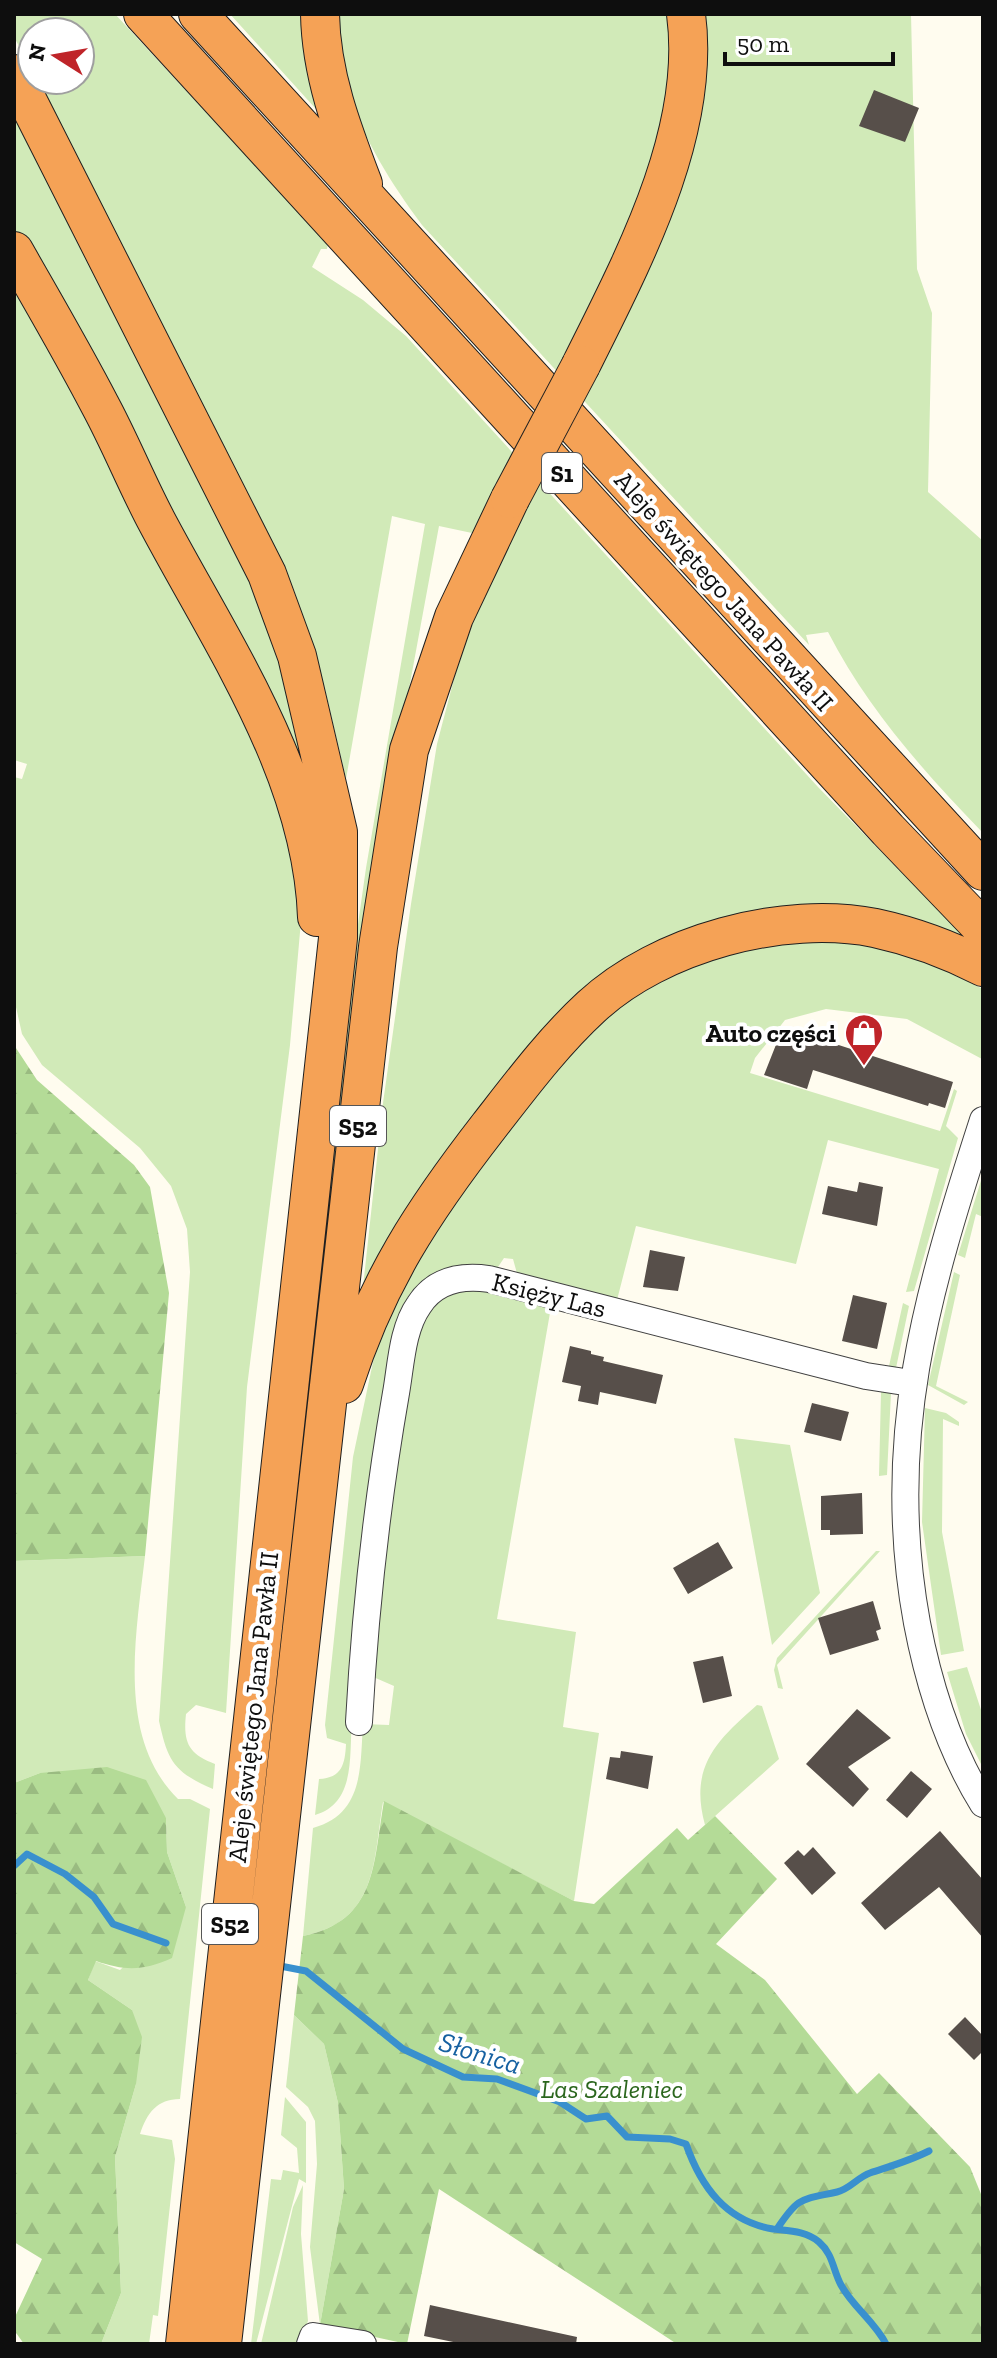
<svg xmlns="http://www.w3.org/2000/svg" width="997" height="2358" font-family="'Zilla Slab',serif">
<defs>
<pattern id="forest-firs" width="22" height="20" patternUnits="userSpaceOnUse" patternTransform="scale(2)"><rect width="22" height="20" fill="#b4db97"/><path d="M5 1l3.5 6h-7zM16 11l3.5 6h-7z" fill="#9abb81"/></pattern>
</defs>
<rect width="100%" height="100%" fill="#fffcef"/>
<!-- grass -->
<path fill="#d1eab8" d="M14,14H115L328,244L327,249H321L312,267L363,300L406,336L818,787L979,952L935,933L672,941L363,1287L383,1103L411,904L437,744L461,652L472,533L439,526L378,857L303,1477L290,1476L326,1149L366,868L425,524L392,516L346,779L325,689L294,590L37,80H80V32H32V70L14,37Z
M230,14H312L334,129Z
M334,14H672L674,67L654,256L681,190L692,127L696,14H911L917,269L932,313L928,492L983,541V833C924,772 867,708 828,632L806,635L809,645L422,225C391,183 363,139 347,88C340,65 338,38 334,14Z
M14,116L258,597L289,677L306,781L201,573L14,227Z
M14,276L256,729L304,887L290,1045L247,1387L226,1713L196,1705L186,1714C183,1742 188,1754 215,1764L213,1789C174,1772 168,1762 159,1721L190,1272L187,1229L171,1186L140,1148L42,1065L22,1034L14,998V777L22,779L27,764L14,760Z
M849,941L919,957L983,989L982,1059L907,1019L826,1009L785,1020L755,1058L750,1073L940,1131L954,1089L957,1091L946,1126L958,1138L914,1291L906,1292L939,1169L828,1140L796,1264L636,1226L617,1300L518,1277L513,1259L504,1258L496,1270L424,1287L352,1720C349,1756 356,1803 315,1815L319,1779C342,1778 345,1764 346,1744L327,1738L325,1725L353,1457L377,1343L408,1256L592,1023L685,966L772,943Z
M983,1174V1217L976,1214L965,1258L958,1255Z
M954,1272L960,1275L936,1386L968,1402L964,1405L928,1385Z
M469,1284L551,1307L497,1619L576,1632L563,1727L599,1733L574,1901L383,1802C373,1864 377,1921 303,1936L313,1828C364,1814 360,1767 363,1724L389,1725L394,1686L371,1676L410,1348L433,1301Z
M903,1303L909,1306L896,1368L885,1367L889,1366Z
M825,1377L891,1393L887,1475L879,1476L881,1392Z
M925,1408L946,1413L959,1422V1426L943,1419L942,1532L964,1651L941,1655L922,1522Z
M734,1438L790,1445L820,1593L772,1645Z
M876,1551H880L777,1665L783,1689L778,1688L774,1670L777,1658Z
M145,1556C136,1635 116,1738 178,1799H190L210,1809L180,2099C157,2099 147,2113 140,2134L172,2140L175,2159L158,2316L153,2315L149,2344H101L121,2293L115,2157L136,2084L132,2010L88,1980L95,1961L120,1970L186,1907L167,1852L166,1818L40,1773L14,1783V1561Z
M967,1667L983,1716V1768L966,1734L947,1672Z
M757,1705L762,1706L779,1759L705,1825C689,1767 716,1741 757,1705Z
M294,2015L324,2044L338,2103L344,2189L320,2325L310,2247L317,2164L315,2121L308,2107L286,2087Z
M285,2097L306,2122V2183L299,2179L256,2344H251L271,2179L281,2180L283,2170L299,2173L297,2148L281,2135Z
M303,2185L301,2234L308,2321L298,2344H261L293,2207Z"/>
<!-- forest -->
<path fill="url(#forest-firs)" d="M14,1045L37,1080L134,1165L150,1187L169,1293L145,1556L14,1561Z
M107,1767L146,1780L166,1818L167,1852L186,1907L172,1958C143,1971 125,1971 96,1961L88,1980L132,2010L142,2037L136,2084L115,2157L121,2293L101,2344H24L14,2330V2319L42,2259L14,2242V1783L40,1773Z
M384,1801L574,1901L594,1904L677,1828L688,1840L715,1816L777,1879L716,1944L765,1980L857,2094L879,2073L970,2167L983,2199V2344H677L439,2189L407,2344L320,2325L344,2189L338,2103L324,2044L294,2015L303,1936C377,1921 373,1864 384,1801Z"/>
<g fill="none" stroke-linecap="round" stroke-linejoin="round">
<!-- stream -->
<path stroke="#3990ce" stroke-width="7" d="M14,1866L27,1854L65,1874L94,1897L113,1924L166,1943
M275,1965L306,1971L403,2049L463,2077L497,2079L560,2102L586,2119L607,2116L627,2137L670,2139L686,2144C701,2187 726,2221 773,2229C789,2231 806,2231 819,2242C833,2254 833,2270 841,2285C853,2307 875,2322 886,2344
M777,2229C799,2196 801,2200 837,2192C850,2189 858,2177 870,2173C891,2166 909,2161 929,2151"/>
</g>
<!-- building -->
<path fill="#574f4a" d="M874,90L919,108L905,142L859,126Z
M783,1027L953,1082L945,1108L929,1103L928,1106L813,1070L807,1089L764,1075Z
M859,1182L883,1187L877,1226L822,1214L828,1186L857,1192Z
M650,1250L685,1257L678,1291L643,1287Z
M853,1295L887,1303L877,1349L842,1341Z
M570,1346L591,1351V1354L604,1357L603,1361L663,1375L656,1404L600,1392L598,1405L578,1401L581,1386L562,1382Z
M812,1403L849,1412L841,1441L804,1432Z
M862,1493L863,1534L830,1535V1530H821V1496Z
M718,1542L733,1568L688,1594L673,1568Z
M873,1601L881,1629L876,1631L879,1640L830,1655L818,1618Z
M723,1656L732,1696L703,1703L693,1662Z
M857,1709L891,1738L848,1767L869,1789L853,1807L806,1764Z
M621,1751L653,1756L648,1789L606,1779L610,1757L620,1758Z
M911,1771L932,1789L907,1818L886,1800Z
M940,1831L983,1880V1938L939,1887L885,1930L861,1903Z
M813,1847L836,1873L812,1895L784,1863L798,1850L804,1856Z
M965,2017L983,2036V2051L974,2060L948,2034Z
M430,2305L577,2337L576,2344H463L424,2336Z"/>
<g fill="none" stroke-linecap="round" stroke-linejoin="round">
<defs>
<path id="minor" d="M983,1120C927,1293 883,1439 917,1623C929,1686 949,1749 983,1804
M359,1722C365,1611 377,1502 396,1393C401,1365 402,1329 419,1305C435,1280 461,1275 489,1279L866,1376L911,1383
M310,2344L313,2336L363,2344"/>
<path id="highway" d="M143,14L888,830L983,929
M198,14L983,871
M320,14C321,74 342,129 363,184
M14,74L267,574L297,656L338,832V938L185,2344
M14,251C43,302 73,353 100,405C120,442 136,482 156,520C221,643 312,773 317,917
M581,365C632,262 702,133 686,14
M344,1384C377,1281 423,1211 489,1126C521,1085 553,1042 591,1007C660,943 783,910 875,928C912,936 950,950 983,967
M222,2344L378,947L409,750L454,617L510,499"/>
</defs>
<!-- minor casing -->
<use href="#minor" stroke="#414141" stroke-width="28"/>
<!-- highway casing -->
<use href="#highway" stroke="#1f1f1f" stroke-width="40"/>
<!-- minor -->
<use href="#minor" stroke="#fff" stroke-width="26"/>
<!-- highway -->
<use href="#highway" stroke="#f5a256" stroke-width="38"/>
<defs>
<path id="highway-bridge" d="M510,499L581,365"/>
</defs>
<!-- highway-bridge casing -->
<use href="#highway-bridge" stroke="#1f1f1f" stroke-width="40" stroke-linecap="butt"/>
<!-- highway-bridge -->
<use href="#highway-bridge" stroke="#f5a256" stroke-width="38"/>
</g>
<!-- icons -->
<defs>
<symbol id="shop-pin" viewBox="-11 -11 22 30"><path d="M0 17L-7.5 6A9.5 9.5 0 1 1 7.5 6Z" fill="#bf2429" stroke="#fff"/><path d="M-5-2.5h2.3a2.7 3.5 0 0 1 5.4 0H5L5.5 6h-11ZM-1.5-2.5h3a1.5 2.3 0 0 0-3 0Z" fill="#fff"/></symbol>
</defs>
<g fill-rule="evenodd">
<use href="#shop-pin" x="842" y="1011" width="44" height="60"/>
</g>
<g text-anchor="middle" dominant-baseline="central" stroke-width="8" stroke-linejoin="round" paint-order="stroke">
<!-- shield labels -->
<g fill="#fff" stroke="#565656" stroke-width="2">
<rect x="542" y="453" width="40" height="40" rx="6"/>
<rect x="330" y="1106" width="56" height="40" rx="6"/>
<rect x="202" y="1904" width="56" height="40" rx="6"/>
</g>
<g font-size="24" font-weight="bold" fill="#0e0e0e">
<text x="562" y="473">S1</text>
<text x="358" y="1126">S52</text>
<text x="230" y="1924">S52</text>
</g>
<!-- street labels -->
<g font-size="26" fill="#0e0e0e" stroke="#fff">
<text transform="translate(724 591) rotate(48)">Aleje świętego Jana Pawła II</text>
<text transform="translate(549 1295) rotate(14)">Księży Las</text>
<text transform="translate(253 1707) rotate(-84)">Aleje świętego Jana Pawła II</text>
</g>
<!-- poi labels -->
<g font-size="26" font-weight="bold" fill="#0e0e0e" stroke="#fff" text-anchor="end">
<text x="836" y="1033">Auto części</text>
</g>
<!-- park labels -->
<g font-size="26" font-style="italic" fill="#2b661d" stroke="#fff">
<text x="612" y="2089">Las Szaleniec</text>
</g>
<!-- water labels -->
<g font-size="28" font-style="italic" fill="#1661a1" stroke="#fff">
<text transform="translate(480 2053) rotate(17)">Słonica</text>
</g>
</g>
<!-- border -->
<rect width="997" height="2358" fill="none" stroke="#0e0e0e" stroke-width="32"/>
<!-- north arrow -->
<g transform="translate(56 56) rotate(281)"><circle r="38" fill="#ffffff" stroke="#9f9f9f" stroke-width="2"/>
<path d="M0-6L14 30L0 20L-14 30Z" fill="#bf2429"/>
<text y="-12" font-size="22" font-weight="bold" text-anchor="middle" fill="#0e0e0e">N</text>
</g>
<!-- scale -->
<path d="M725 52v12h168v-12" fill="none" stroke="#0e0e0e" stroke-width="4"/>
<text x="737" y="52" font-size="24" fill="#0e0e0e" stroke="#ffffff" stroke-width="6" paint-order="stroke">50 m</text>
</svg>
